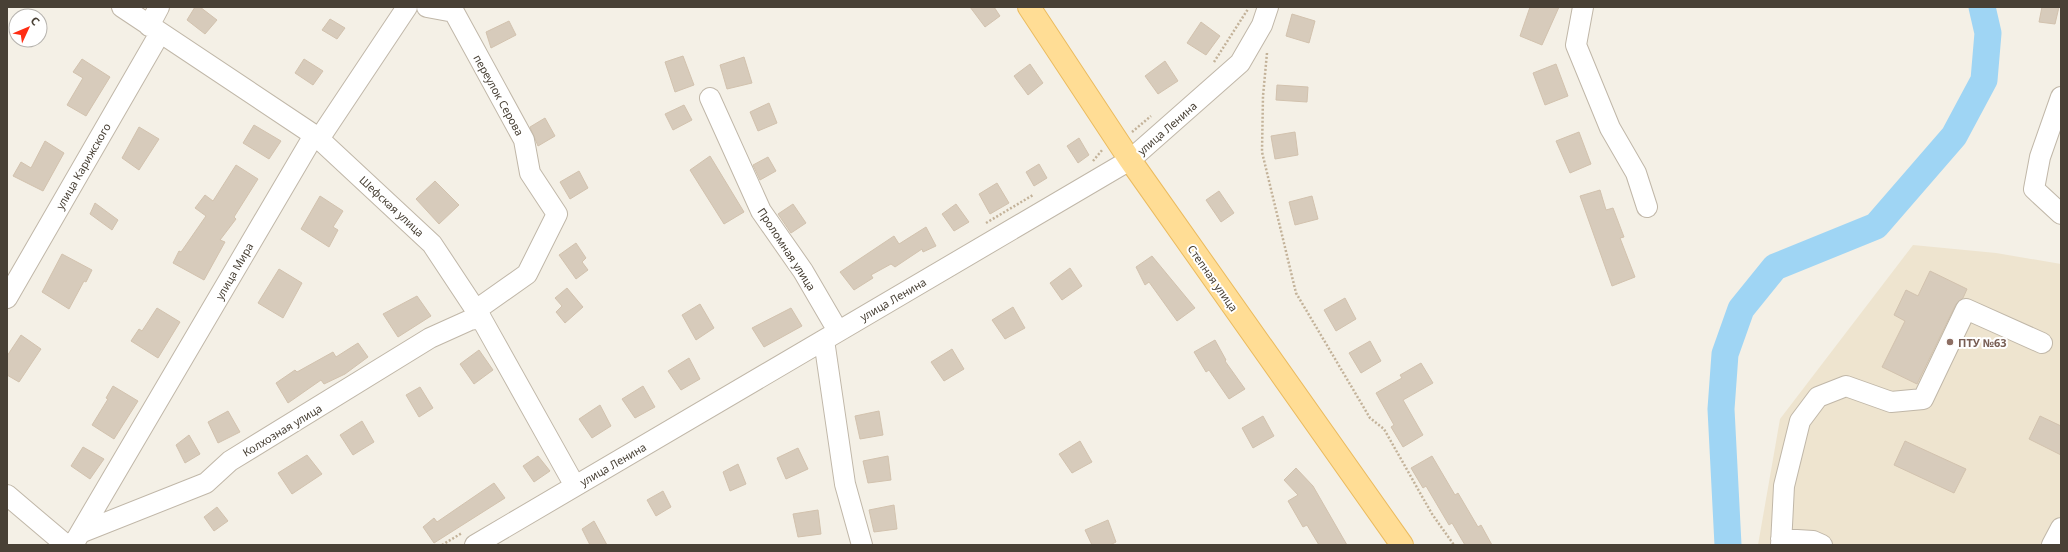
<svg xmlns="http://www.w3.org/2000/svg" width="2068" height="552" font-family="'Noto Sans',sans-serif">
<rect width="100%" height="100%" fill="#f4f0e6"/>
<!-- education -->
<path fill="#eee4cf" d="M1913,245L1996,253L2061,264V545H1758L1780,419Z"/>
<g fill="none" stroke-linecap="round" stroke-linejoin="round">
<!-- river -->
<path stroke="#9fd5f4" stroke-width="27" d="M1728,545L1721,409L1725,354L1741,309L1775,267L1876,226L1954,136L1984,80L1988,33L1982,7"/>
</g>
<!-- building -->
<path fill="#d7cbbb" stroke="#d2c2ae" d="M195,7H200L217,20L205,34L187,20Z
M970,7H994L1000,16L985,27Z
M1530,7H1559L1542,45L1520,36Z
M2042,7H2059L2055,24L2039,22Z
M1292,14L1315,21L1309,43L1286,36Z
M330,19L345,28L337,39L322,30Z
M509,21L516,35L491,48L486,32Z
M1201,22L1220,36L1206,55L1187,43Z
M683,56L694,85L675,92L665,62Z
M744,57L752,83L727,89L720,65Z
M82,59L110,77L86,116L67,105L83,78L73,72Z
M304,59L323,71L313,85L295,73Z
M1165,61L1178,81L1158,94L1145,76Z
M1030,64L1043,83L1028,95L1014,76Z
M1556,64L1568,96L1545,105L1533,73Z
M1277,85L1308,87L1307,102L1276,100Z
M769,103L777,123L758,131L750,112Z
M684,105L692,120L673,130L665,114Z
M545,118L555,136L538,146L530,127Z
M254,125L281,141L269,159L243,143Z
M139,127L159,139L139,170L122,158Z
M1295,132L1298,155L1275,159L1271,136Z
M1579,132L1591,164L1570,173L1556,141Z
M1079,138L1089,155L1078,163L1067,146Z
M45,141L64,153L43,191L13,176L21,162L31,168Z
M710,156L744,212L724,224L690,170Z
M768,157L776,171L760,180L753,165Z
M1039,164L1047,178L1034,186L1026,172Z
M236,165L258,179L234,217L236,219L220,240L225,242L204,280L173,263L179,251L181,252L206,216L195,208L205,195L213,201Z
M579,171L588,188L570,199L560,182Z
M435,181L459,205L439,224L416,199Z
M997,183L1009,203L990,214L979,194Z
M1600,190L1606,210L1613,208L1624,237L1620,238L1635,277L1612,286L1580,196Z
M1219,191L1234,213L1221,222L1206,200Z
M320,196L343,211L333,227L338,230L329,247L301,229Z
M1312,196L1318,219L1295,225L1289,202Z
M95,203L118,220L112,230L90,214Z
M793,204L806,223L791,233L778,214Z
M956,204L969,222L954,231L942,214Z
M926,227L936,246L923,252L922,249L895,267L891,264L871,275L873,278L854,290L840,272L894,236L899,244Z
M576,243L586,258L582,262L588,270L576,279L559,255Z
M62,254L92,270L86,282L84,281L69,309L42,292Z
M1152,256L1195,308L1177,321L1149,282L1145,285L1136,267Z
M1070,268L1082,286L1062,300L1050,283Z
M279,269L302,283L283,318L258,303Z
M1930,271L1967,289L1963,298L1956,304L1917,384L1882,367L1905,321L1894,315L1906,290L1918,296Z
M567,288L583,307L565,323L556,312L562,306L555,298Z
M417,296L431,316L398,337L383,314Z
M1345,298L1356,319L1336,331L1324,310Z
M700,304L714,328L696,340L682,315Z
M1013,307L1025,328L1005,339L992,320Z
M157,308L180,322L158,358L131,341L139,329L142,331Z
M791,308L802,326L764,347L752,328Z
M21,335L41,349L19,382L7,375V356Z
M1215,340L1226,360L1225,361L1245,389L1229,399L1209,370L1206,372L1194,352Z
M1370,341L1381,361L1361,373L1349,353Z
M358,343L368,357L345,374L324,384L321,380L288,403L276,383L295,370L297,372L333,352L336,357Z
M952,349L964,369L944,381L931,362Z
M479,350L493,370L474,384L460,364Z
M689,358L700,379L681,390L668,371Z
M1421,363L1433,383L1403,400L1423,435L1403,447L1391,427L1394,425L1376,393L1402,378L1400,375Z
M113,386L138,401L114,439L92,425L108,399L106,398Z
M643,386L655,407L635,418L622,399Z
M420,387L433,408L419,417L406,395Z
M600,405L611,426L592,438L579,419Z
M228,411L240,432L218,443L208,422Z
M879,411L883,435L860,439L855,416Z
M1263,416L1274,436L1253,448L1242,428Z
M2040,416L2061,426V455L2029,439Z
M362,421L374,442L353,455L340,435Z
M189,435L200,454L185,463L176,445Z
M1080,441L1092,462L1072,473L1059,454Z
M1905,441L1966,469L1954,493L1894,465Z
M83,447L104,459L90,479L71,466Z
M798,448L808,469L786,479L777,458Z
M307,455L322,474L292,494L278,473Z
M538,456L550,471L534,482L523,466Z
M888,456L891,480L868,483L863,461Z
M1432,456L1455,495L1458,493L1478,527L1481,525L1492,545H1465L1452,523L1449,525L1426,486L1423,488L1411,468Z
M738,464L746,484L730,491L723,472Z
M1296,468L1313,486L1347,545H1319L1307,525L1303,527L1288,501L1298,495L1284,480Z
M494,483L505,498L434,543L423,527L434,518L437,522Z
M663,491L671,507L656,516L647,500Z
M894,505L897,529L874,532L869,510Z
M217,507L228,521L214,531L204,517Z
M818,510L821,534L798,537L793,514Z
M1108,520L1116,542L1110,545H1092L1085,530Z
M594,521L607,545H590L582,529Z"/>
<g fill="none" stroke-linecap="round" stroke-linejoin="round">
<defs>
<path id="minor" d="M122,7L317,137L432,244L481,318L575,486
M427,7L454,12L524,140L530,173L557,214L527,274L476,310
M1583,7L1576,45L1610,128L1636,173L1647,207
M149,26L159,7
M2061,97L2040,157L2034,189L2061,214
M710,98L761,211L803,271L838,331
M7,298L160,33
M824,340L845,484L862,545
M7,495L66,545
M80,533L206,483L230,461L430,338L470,320L481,318
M1781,539L1813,541L1822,545
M73,545L310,142L323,133L407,7
M475,545L1130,160L1240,63L1262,25L1268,7
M1781,545L1784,486L1800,421L1818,397L1846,386L1891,402L1923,399L1966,309L2042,343
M2052,545L2061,528"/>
<path id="major" d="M1029,7L1130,160L1402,545"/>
</defs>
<!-- minor casing -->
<use href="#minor" stroke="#c0b7a8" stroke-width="22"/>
<!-- major casing -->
<use href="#major" stroke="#ebbb5e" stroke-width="24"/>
<!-- path -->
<path stroke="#c3b299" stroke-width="2.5" stroke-dasharray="2 2" stroke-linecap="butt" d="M1267,53L1263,96L1262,152L1296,293L1370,418L1384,429L1432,514L1454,545
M1214,62L1248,9
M1132,132L1151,116
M1093,161L1103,149
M986,223L1033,195
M442,545L462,533"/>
<!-- minor -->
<use href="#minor" stroke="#fff" stroke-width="20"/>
<!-- major -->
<use href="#major" stroke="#ffdd95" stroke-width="22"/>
</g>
<!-- markers -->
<circle fill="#8d6e63" stroke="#fff" stroke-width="1.5" cx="1950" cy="342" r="4"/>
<g text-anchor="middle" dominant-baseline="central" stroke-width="4" stroke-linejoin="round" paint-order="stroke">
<!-- street labels -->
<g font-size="11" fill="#484035" stroke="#fff">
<text transform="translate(499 95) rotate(61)">переулок Серова</text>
<text transform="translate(1167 128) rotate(-41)">улица Ленина</text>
<text transform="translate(83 166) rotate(-60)">улица Карижского</text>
<text transform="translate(392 206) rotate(43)">Шефская улица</text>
<text transform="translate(787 249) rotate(57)">Проломная улица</text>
<text transform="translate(234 271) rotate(-60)">улица Мира</text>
<text transform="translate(1213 278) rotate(55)">Степная улица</text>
<text transform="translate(893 299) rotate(-30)">улица Ленина</text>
<text transform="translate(282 430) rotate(-31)">Колхозная улица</text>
<text transform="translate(613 464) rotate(-30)">улица Ленина</text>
</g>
<!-- education labels -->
<g font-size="11" font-weight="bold" fill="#785e54" stroke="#fff" text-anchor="start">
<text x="1958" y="342">ПТУ №63</text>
</g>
</g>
<!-- border -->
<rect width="2068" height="552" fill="none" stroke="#484035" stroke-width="16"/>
<!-- north arrow -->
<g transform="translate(28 28) rotate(46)"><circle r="19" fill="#ffffff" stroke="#b6b3ae"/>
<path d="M0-3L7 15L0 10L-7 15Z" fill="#ff2d13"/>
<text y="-6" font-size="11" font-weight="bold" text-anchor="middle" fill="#484035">С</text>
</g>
</svg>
